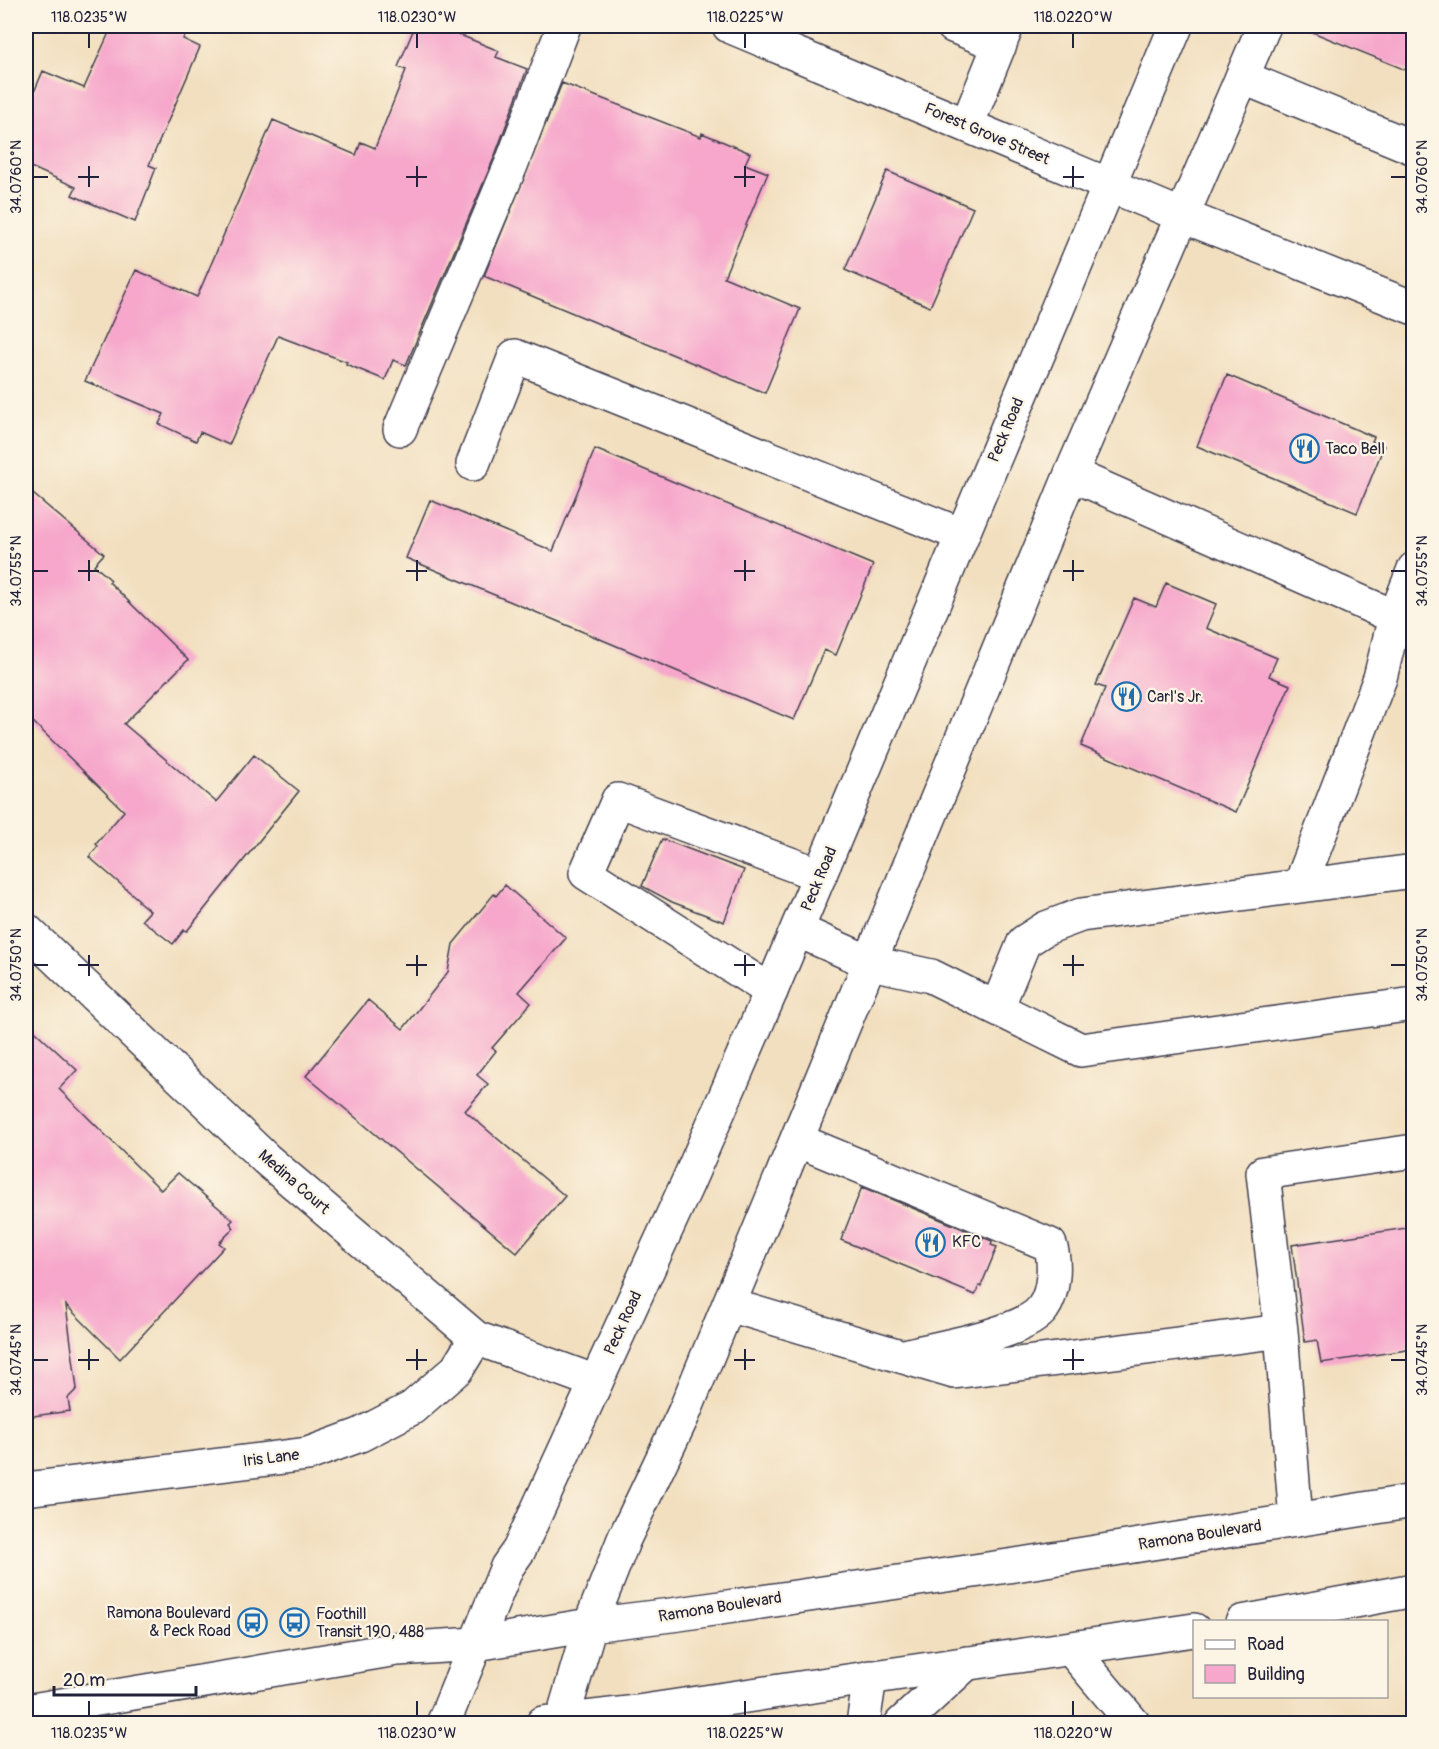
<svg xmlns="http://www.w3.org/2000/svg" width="1439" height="1749" font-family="Pangolin,sans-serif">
<rect width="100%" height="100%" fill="#fcf5e5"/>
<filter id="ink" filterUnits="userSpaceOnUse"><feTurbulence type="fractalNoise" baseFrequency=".0167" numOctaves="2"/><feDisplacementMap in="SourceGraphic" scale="12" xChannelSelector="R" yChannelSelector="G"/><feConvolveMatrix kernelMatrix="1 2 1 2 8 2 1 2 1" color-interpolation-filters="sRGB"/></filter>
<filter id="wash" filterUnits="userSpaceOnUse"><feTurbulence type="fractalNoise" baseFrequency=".008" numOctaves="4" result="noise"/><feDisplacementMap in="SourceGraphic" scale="24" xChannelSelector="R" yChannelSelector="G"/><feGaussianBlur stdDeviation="1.35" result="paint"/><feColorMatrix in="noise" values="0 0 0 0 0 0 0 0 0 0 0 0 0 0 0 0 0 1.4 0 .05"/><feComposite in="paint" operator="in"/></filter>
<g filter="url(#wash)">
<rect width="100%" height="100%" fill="#f2dfbf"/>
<g id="blocks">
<!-- building -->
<path fill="#f6a7cb" d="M112,26H190L183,39L200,47L149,165L156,168L135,222L72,195L76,187L26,165V111L43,71L84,88Z
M415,26H438L499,51L496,57L527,69L494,158L406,365L393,360L385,380L346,364L347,362L278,336L229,445L200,432L196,441L159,424L164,414L85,381L136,270L197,297L273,120L356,155L361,142L375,148L406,70L398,67Z
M1300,26H1413V73L1300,27Z
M562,83L701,137L702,133L750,153L745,164L768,173L724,277L800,309L765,393L484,276Z
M887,171L973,208L930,307L845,270Z
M1227,375L1374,437L1372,441L1384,446L1357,513L1197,446Z
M595,449L873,565L836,655L824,650L794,720L406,558L430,500L553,551Z
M26,488L104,554L94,565L111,580L109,582L188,660L124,724L216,802L254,755L299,791L187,931L184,930L173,944L142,920L150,911L138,901L139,900L89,857L98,846L96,844L124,811L26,715Z
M1166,583L1216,604L1206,628L1277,658L1269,676L1290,685L1236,812L1081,746L1105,688L1096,685L1134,598L1156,607Z
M662,839L744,870L724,922L672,902L642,886Z
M505,885L566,938L519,992L531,1003L492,1048L496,1051L477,1075L488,1084L465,1111L565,1196L517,1253L306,1076L368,1000L403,1029L448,972L453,944L494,894L496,896Z
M26,1023L77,1070L59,1089L161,1190L178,1173L233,1220L230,1223L234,1228L219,1243L224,1247L120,1359L66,1305L77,1389L68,1398L70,1411L26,1417Z
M862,1187L992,1241L991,1245L997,1247L981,1286H979L975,1295L841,1240Z
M1413,1227V1349L1321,1363L1317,1340L1305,1342L1292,1245Z"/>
</g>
</g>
<g filter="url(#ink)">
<use href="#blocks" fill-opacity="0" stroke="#413e4f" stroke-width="1.5"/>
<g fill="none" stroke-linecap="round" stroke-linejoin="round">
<defs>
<path id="minor" d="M729,26L1183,216L1414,308
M953,26L1000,45
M1242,77L1414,148
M967,125L1007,26
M400,429L511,165L564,26
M473,464L515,356L962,535
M1071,474L1395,617L1380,678L1300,886
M1414,569L1395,617L1414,625
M26,930L266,1159L476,1338L596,1382
M871,963L931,976L1081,1050L1414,1004
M771,991L586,873L618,800L820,875
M997,1008L1024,942L1046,928L1081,915L1414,871
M797,1140L1050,1245C1056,1262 1054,1293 1043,1308C1025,1334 935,1348 904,1356
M729,1305L954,1372L1281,1331L1296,1520
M1281,1331L1263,1173L1414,1151
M26,1489L308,1454L360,1435L412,1408L457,1369L476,1338
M1071,1649L1134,1724
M863,1724L870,1677
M901,1724L967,1663"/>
<path id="major" d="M797,930L871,963
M1242,1622L1414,1590
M26,1711L397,1649L476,1644L590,1625L679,1614L1015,1565L1414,1501
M543,1723L637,1712L1194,1630
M443,1724L507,1567L519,1550L688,1182L771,991L1176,26
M561,1724L590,1625L624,1539L684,1413L1071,474L1264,26"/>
</defs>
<!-- minor casing -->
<use href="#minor" stroke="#413e4f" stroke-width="36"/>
<!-- major casing -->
<use href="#major" stroke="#413e4f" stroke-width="36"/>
<!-- minor -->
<use href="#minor" stroke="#fff" stroke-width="33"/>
<!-- major -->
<use href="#major" stroke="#fff" stroke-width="33"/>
</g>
</g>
<!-- ticks -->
<path fill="none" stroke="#22223b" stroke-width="2" d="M89,33V48M417,33V48M745,33V48M1073,33V48M89,166V187M417,166V187M745,166V187M1073,166V187M33,177H48M78,177H99M406,177H427M734,177H755M1063,177H1084M1391,177H1406M89,560V581M417,560V581M745,560V581M1073,560V581M33,571H48M78,571H99M406,571H427M734,571H755M1063,571H1084M1391,571H1406M89,955V976M417,955V976M745,955V976M1073,955V976M33,965H48M78,965H99M406,965H427M734,965H755M1063,965H1084M1391,965H1406M89,1349V1370M417,1349V1370M745,1349V1370M1073,1349V1370M33,1360H48M78,1360H99M406,1360H427M734,1360H755M1063,1360H1084M1391,1360H1406M89,1701V1716M417,1701V1716M745,1701V1716M1073,1701V1716"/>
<!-- icons -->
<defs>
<symbol id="restaurant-ring" viewBox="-11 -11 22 22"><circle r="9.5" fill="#fcf5e5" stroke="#1f6fb2" stroke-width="1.5"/><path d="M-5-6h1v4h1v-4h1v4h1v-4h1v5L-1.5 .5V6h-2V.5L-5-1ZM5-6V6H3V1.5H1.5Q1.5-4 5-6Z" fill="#1f6fb2"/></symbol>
<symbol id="bus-ring" viewBox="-11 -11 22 22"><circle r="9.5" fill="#fcf5e5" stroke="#1f6fb2" stroke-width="1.5"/><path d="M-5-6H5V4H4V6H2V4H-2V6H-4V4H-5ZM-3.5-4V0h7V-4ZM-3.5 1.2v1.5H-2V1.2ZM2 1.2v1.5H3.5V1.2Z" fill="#1f6fb2"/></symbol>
</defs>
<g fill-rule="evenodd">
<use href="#restaurant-ring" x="1288" y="432" width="33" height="33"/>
<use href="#restaurant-ring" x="1110" y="680" width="33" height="33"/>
<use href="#restaurant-ring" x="914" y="1226" width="33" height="33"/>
<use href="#bus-ring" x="236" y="1606" width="33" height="33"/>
<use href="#bus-ring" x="278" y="1606" width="33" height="33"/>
</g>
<g text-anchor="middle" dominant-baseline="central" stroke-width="4.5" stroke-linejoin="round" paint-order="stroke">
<!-- street labels -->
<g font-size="16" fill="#22223b" stroke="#fcf5e5">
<text transform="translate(987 134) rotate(23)">Forest Grove Street</text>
<text transform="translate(1006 430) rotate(-67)">Peck Road</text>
<text transform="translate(819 879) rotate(-67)">Peck Road</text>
<text transform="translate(294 1182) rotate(41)">Medina Court</text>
<text transform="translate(623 1323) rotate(-65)">Peck Road</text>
<text transform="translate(271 1458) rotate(-7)">Iris Lane</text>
<text transform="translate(1200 1535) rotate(-9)">Ramona Boulevard</text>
<text transform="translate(720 1607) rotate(-9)">Ramona Boulevard</text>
</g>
<!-- poi labels -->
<g font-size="16" fill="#22223b" stroke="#fcf5e5" text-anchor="start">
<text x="1325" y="449">Taco Bell</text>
<text x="1147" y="697">Carl's Jr.</text>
<text x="952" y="1242">KFC</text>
<text x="231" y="1613" text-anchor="end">Ramona Boulevard<tspan x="231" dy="18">&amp; Peck Road</tspan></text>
<text x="316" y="1614">Foothill<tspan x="316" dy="18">Transit 190, 488</tspan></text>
</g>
</g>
<!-- margin -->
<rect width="1439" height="1749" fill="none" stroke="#fcf5e5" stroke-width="66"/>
<!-- legend -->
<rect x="1193" y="1620" width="195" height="78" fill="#fcf5e5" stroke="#a5a1a1" stroke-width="1.5"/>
<rect x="1205" y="1640" width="30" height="9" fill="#ffffff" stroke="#a5a1a1" stroke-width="1.5"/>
<text x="1247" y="1650" font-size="18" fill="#22223b">Road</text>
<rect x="1205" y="1665" width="30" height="18" fill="#f6a7cb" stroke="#a5a1a1" stroke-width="1.5"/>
<text x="1247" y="1680" font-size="18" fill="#22223b">Building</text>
<!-- scale -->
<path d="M54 1686v9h142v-9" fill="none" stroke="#22223b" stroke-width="3"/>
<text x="63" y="1686" font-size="18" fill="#22223b" stroke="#fcf5e5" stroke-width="4.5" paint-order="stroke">20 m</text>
<rect x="33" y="33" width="1373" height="1683" fill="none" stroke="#22223b" stroke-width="2"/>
<g font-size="15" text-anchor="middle" fill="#22223b">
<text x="89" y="22">118.0235°W</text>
<text x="417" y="22">118.0230°W</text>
<text x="745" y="22">118.0225°W</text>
<text x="1073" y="22">118.0220°W</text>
<text transform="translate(16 177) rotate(-90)" y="5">34.0760°N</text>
<text transform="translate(1422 177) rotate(-90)" y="5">34.0760°N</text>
<text transform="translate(16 571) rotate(-90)" y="5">34.0755°N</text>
<text transform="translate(1422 571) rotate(-90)" y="5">34.0755°N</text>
<text transform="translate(16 965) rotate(-90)" y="5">34.0750°N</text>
<text transform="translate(1422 965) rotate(-90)" y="5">34.0750°N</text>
<text transform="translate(16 1360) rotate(-90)" y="5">34.0745°N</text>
<text transform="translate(1422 1360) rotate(-90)" y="5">34.0745°N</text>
<text x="89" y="1738">118.0235°W</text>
<text x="417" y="1738">118.0230°W</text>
<text x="745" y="1738">118.0225°W</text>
<text x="1073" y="1738">118.0220°W</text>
</g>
</svg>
